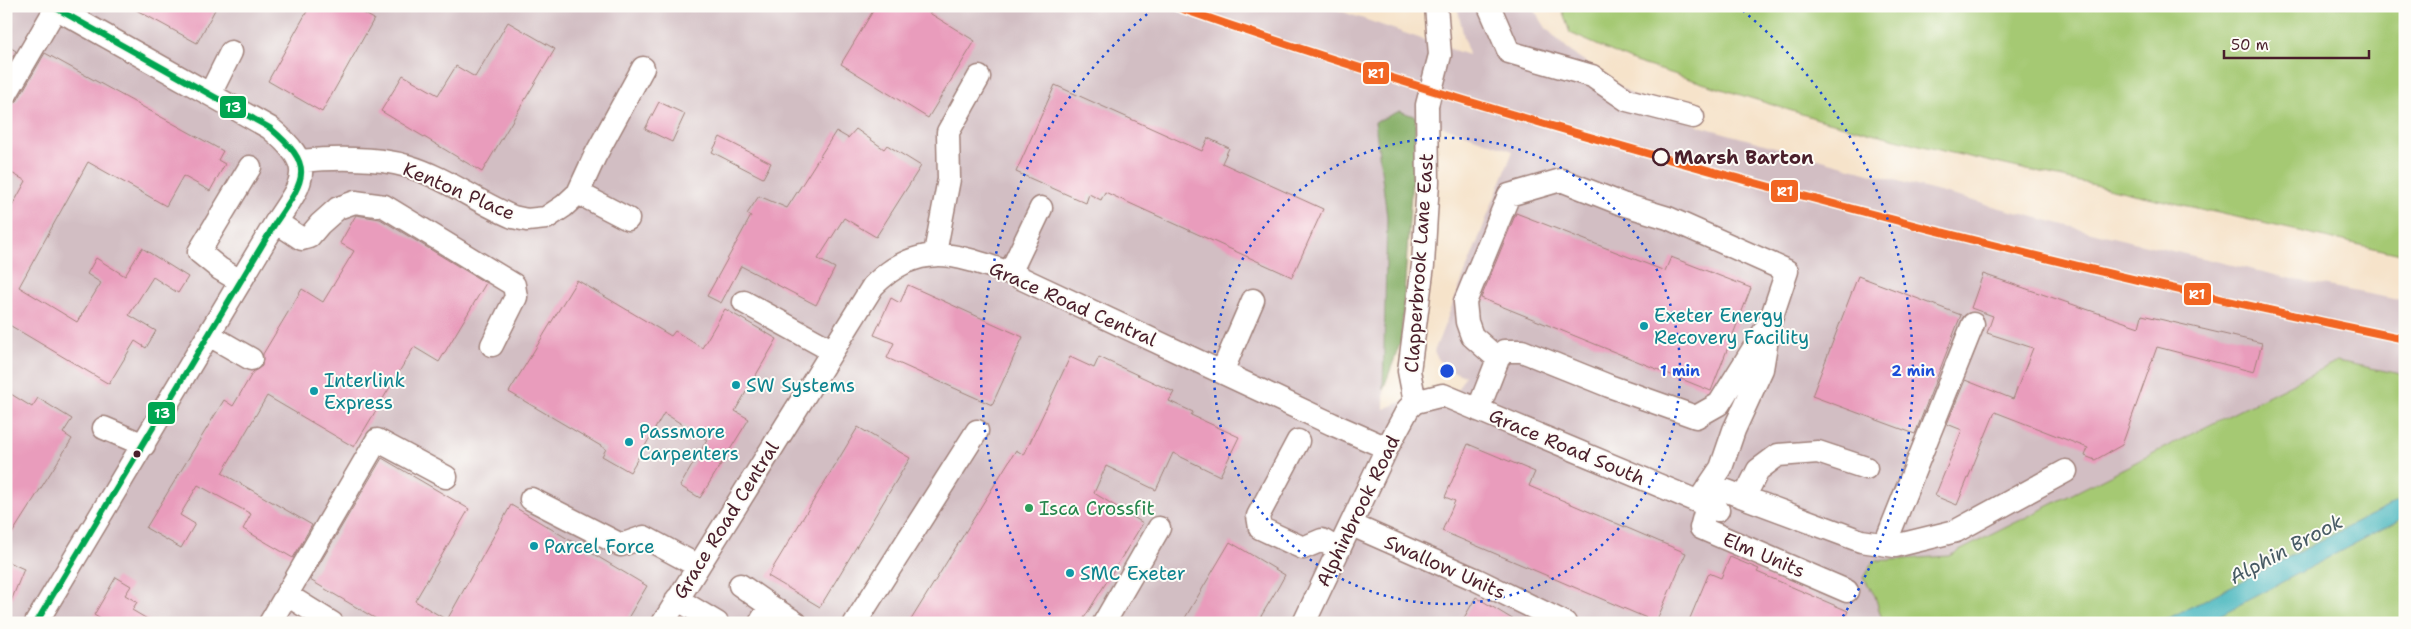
<svg xmlns="http://www.w3.org/2000/svg" width="2411" height="629" font-family="'Shantell Sans',sans-serif">
<rect width="100%" height="100%" fill="#fdfcf7"/>
<filter id="ink" filterUnits="userSpaceOnUse"><feTurbulence type="fractalNoise" baseFrequency=".02" numOctaves="2"/><feDisplacementMap in="SourceGraphic" scale="10" xChannelSelector="R" yChannelSelector="G"/><feConvolveMatrix kernelMatrix="1 2 1 2 8 2 1 2 1" color-interpolation-filters="sRGB"/></filter>
<filter id="wash" filterUnits="userSpaceOnUse"><feTurbulence type="fractalNoise" baseFrequency=".0096" numOctaves="4" result="noise"/><feDisplacementMap in="SourceGraphic" scale="20" xChannelSelector="R" yChannelSelector="G"/><feGaussianBlur stdDeviation="1.12" result="paint"/><feColorMatrix in="noise" values="0 0 0 0 0 0 0 0 0 0 0 0 0 0 0 0 0 1.4 0 .05"/><feComposite in="paint" operator="in"/></filter>
<g filter="url(#wash)">
<rect width="100%" height="100%" fill="#f6e3ca"/>
<!-- industrial -->
<path fill="#d2bec3" fill-rule="evenodd" d="M6,6H1326L1468,55L1457,6H1532L1546,28L1567,49L1631,94L1699,126L1909,184L2099,234L2297,280L2405,301V375L2337,361L1949,556L1874,561L1864,578L1875,596L1883,623H6ZM1400,111L1513,151L1434,352L1444,368L1465,376L1457,390L1441,386L1384,409L1387,217L1375,122Z"/>
<!-- green -->
<path fill="#a5c973" stroke="#78744f" d="M1561,6H2405V255L1943,151L1821,120L1635,62L1570,33Z
M2337,361L2405,375V623H1883L1875,596L1864,578L1874,561L1949,556Z"/>
<!-- forest -->
<path fill="#84ad65" stroke="#676648" d="M1400,111L1416,117L1401,341L1383,390L1387,217L1375,122Z"/>
<!-- water -->
<path fill="#45b5bd" stroke="#486a74" d="M2405,498V517L2205,623H2159Z"/>
<g id="blocks">
<!-- building -->
<path fill="#e99cbc" d="M129,6H217L197,43Z
M310,6H351L374,19L322,112L268,81Z
M876,6H918L975,41L928,118L841,64Z
M508,22L555,49L482,172L381,111L403,75L438,95L456,66L475,77Z
M6,45L16,51L6,67Z
M45,53L223,151L218,160L225,164L210,191L183,176L166,206L88,162L19,287L77,322L101,283L87,274L96,258L125,276L142,248L188,277L178,293L153,277L129,315L156,331L146,348L135,341L109,384L6,323V217L26,181L6,170V107L17,101Z
M1055,85L1202,151L1208,138L1229,148L1222,163L1323,209L1292,277L1105,192L1101,200L1089,194L1086,203L1016,172Z
M659,102L685,114L672,142L645,129Z
M856,129L884,149L887,145L921,166L876,237L844,218L818,259L835,268L816,305L741,266L721,303L707,296L751,216L747,214L759,196L787,208L836,131L848,138Z
M720,137L771,163L763,178L712,152Z
M1516,213L1665,271L1671,257L1751,288L1711,391L1481,298Z
M356,215L380,219L486,283L439,362L414,347L354,447L267,396L222,473L312,525L293,558L243,529L251,514L198,485L180,515L195,524L181,548L146,528L224,400L233,406L253,372L262,366L263,354L302,289L323,302L354,251L340,243Z
M1983,274L2139,327L2142,315L2262,343L2254,372L2157,347L2122,445L2095,460L2085,456L2088,448L1995,412L1957,505L1935,496L1962,430L1947,424L1965,380L2013,399L2033,348L1987,333L1993,316L1971,308Z
M1858,276L1961,315L1915,434L1812,396Z
M577,280L671,336L675,331L702,348L725,309L777,339L735,411L749,419L700,498L680,486L707,440L664,413L630,472L602,456L606,449L509,392Z
M908,285L1023,337L992,405L887,358L894,343L874,335L891,298L900,303Z
M1070,357L1094,368L1099,357L1174,392L1169,401L1193,412L1191,415L1239,437L1220,476L1173,453L1156,490L1106,466L1094,493L1143,523L1081,623H909L1016,450L1024,455Z
M6,391L32,407L38,398L72,419L63,433L72,439L6,543Z
M858,427L910,458L820,607L768,576Z
M1468,444L1535,472L1529,486L1686,553L1656,622L1442,531L1455,501L1445,497Z
M382,458L469,509L415,601L447,620L511,505L647,586L625,623H383L310,580Z
M1230,542L1285,575L1279,586L1257,623H1182Z
M1730,557L1759,569L1757,572L1848,611L1843,623H1688L1709,573L1721,578Z
M6,561L24,569L7,611H6Z
M116,577L131,586L125,595L137,602L132,610L154,623H107L94,615Z
M1476,597L1519,623H1461Z"/>
</g>
</g>
<g filter="url(#ink)">
<use href="#blocks" fill-opacity="0" stroke="#a0817a" stroke-width="1"/>
<g fill="none" stroke-linecap="round" stroke-linejoin="round">
<defs>
<path id="minor" d="M1489,6L1509,52L1592,76L1627,100L1693,117
M6,94L56,8
M210,94L231,52
M300,161C331,158 377,157 407,166C445,177 477,202 513,217L527,220L546,218L564,206L578,193L595,156L643,68
M578,193L628,219
M276,222L302,239L309,237L320,224L338,208L355,202L384,206L514,285L516,297L492,345
M935,253L949,179L948,132L979,77
M1010,273L1041,208
M240,281L220,269L199,252L250,167
M744,302L831,350
M209,335L251,359
M1222,372L1253,300
M1415,402L1409,371L1423,265L1428,182L1427,105L1440,55L1436,6
M1415,402L1443,395L1718,510
M1478,410L1498,359L1504,351H1522L1609,386L1696,417L1719,404L1770,322L1787,271L1668,218L1622,204L1561,180L1509,195L1465,302L1467,322L1472,336L1498,359
M104,428L144,445
M1298,441L1258,516L1260,528L1303,548L1322,540L1339,550
M1702,496L1721,468L1734,430L1762,369L1768,333
M1745,496L1758,470L1778,455L1818,452L1866,468
M531,499L621,545L644,537L698,566
M1352,525L1477,580L1565,623
M1885,544L1973,324
M740,585L770,606L760,623
M1847,591L1701,528L1707,505L1719,488L1861,541L1895,546L1956,531L2066,471
M287,595L332,623
M677,599L717,623
M770,606L796,623
M36,623L276,222C306,178 315,166 270,128L52,6
M270,623L377,440L446,477
M663,623L873,286C919,240 955,254 1010,273L1332,424L1387,448
M855,623L977,431
M1104,623L1159,528
M1304,623L1387,448L1408,409L1415,402"/>
</defs>
<!-- minor casing -->
<use href="#minor" stroke="#a0817a" stroke-width="25"/>
<!-- minor -->
<use href="#minor" stroke="#fff" stroke-width="22"/>
<defs>
<path id="bus-1" d="M36,623L276,222C306,178 315,166 270,128L52,6"/>
</defs>
<!-- bus-1 casing -->
<use href="#bus-1" stroke="#fdfcf7" stroke-width="10"/>
<!-- bus-1 -->
<use href="#bus-1" stroke="#00a651" stroke-width="6"/>
<defs>
<path id="rail-1" d="M1174,6C1380,78 1589,139 1800,195C2000,249 2201,297 2405,339"/>
</defs>
<!-- rail-1 casing -->
<use href="#rail-1" stroke="#fdfcf7" stroke-width="11"/>
<!-- rail-1 -->
<use href="#rail-1" stroke="#f26522" stroke-width="8"/>
</g>
</g>
<!-- distance rings -->
<g fill="none" stroke="#1d4ed8" stroke-width="2.5" stroke-dasharray="2.5 5">
<circle cx="1447" cy="371" r="233"/>
<path d="M1054 621A466 466 0 0 1 1157 6M1737 6A466 466 0 0 1 1840 621"/>
</g>
<!-- markers -->
<circle fill="#fdfcf7" stroke="#4a1f2b" stroke-width="2.5" cx="1661" cy="157" r="8"/>
<g fill="#0f9aa8" stroke="#fdfcf7" stroke-width="2">
<circle cx="1644" cy="326" r="5"/>
<circle cx="736" cy="385" r="5"/>
<circle cx="314" cy="391" r="5"/>
<circle cx="629" cy="442" r="5"/>
<circle cx="534" cy="546" r="5"/>
<circle cx="1070" cy="573" r="5"/>
</g>
<circle fill="#4a1f2b" stroke="#fdfcf7" stroke-width="2" cx="137" cy="454" r="4.5"/>
<circle fill="#2e9e5b" stroke="#fdfcf7" stroke-width="2" cx="1029" cy="508" r="5"/>
<g text-anchor="middle" dominant-baseline="central" stroke-width="4" stroke-linejoin="round" paint-order="stroke">
<!-- stop labels -->
<g font-size="19" font-weight="bold" fill="#4a1f2b" stroke="#fdfcf7" text-anchor="start">
<text x="1674" y="157">Marsh Barton</text>
</g>
<!-- street labels -->
<g font-size="19" fill="#4a1f2b" stroke="#fdfcf7">
<text transform="translate(459 191) rotate(23)">Kenton Place</text>
<text transform="translate(1419 263) rotate(-86)">Clapperbrook Lane East</text>
<text transform="translate(1073 304) rotate(24)">Grace Road Central</text>
<text transform="translate(1567 447) rotate(23)">Grace Road South</text>
<text transform="translate(1358 511) rotate(-64)">Alphinbrook Road</text>
<text transform="translate(726 520) rotate(-58)">Grace Road Central</text>
<text transform="translate(1764 555) rotate(23)">Elm Units</text>
<text transform="translate(1445 567) rotate(24)">Swallow Units</text>
</g>
<!-- culture labels -->
<g font-size="19" fill="#0d838f" stroke="#fdfcf7" text-anchor="start">
<text x="1654" y="315">Exeter Energy<tspan x="1654" dy="22">Recovery Facility</tspan></text>
<text x="324" y="380">Interlink<tspan x="324" dy="22">Express</tspan></text>
<text x="746" y="385">SW Systems</text>
<text x="639" y="431">Passmore<tspan x="639" dy="22">Carpenters</tspan></text>
<text x="544" y="546">Parcel Force</text>
<text x="1080" y="573">SMC Exeter</text>
</g>
<!-- leisure labels -->
<g font-size="19" fill="#27864d" stroke="#fdfcf7" text-anchor="start">
<text x="1039" y="508">Isca Crossfit</text>
</g>
<!-- water labels -->
<g font-size="20" font-style="italic" fill="#485b65" stroke="#fdfcf7">
<text transform="translate(2286 549) rotate(-28)">Alphin Brook</text>
</g>
</g>
<circle cx="1447" cy="371" r="8" fill="#1d4ed8" stroke="#fdfcf7" stroke-width="2.5"/>
<g font-size="15" text-anchor="middle" font-weight="bold" fill="#1d4ed8" stroke="#fdfcf7" stroke-width="4" stroke-linejoin="round" paint-order="stroke">
<text x="1680" y="376">1 min</text>
<text x="1913" y="376">2 min</text>
</g>
<g stroke="#fdfcf7" stroke-width="2">
<rect x="1362" y="61" width="28" height="24" rx="5" fill="#f26522"/>
<rect x="219" y="95" width="28" height="24" rx="5" fill="#00a651"/>
<rect x="1770" y="179" width="29" height="24" rx="5" fill="#f26522"/>
<rect x="2183" y="282" width="29" height="24" rx="5" fill="#f26522"/>
<rect x="147" y="401" width="29" height="24" rx="5" fill="#00a651"/>
</g>
<g font-size="14" text-anchor="middle" font-weight="bold" fill="#fff">
<text x="1376" y="78">R1</text>
<text x="233" y="112">13</text>
<text x="1785" y="196">R1</text>
<text x="2197" y="299">R1</text>
<text x="162" y="418">13</text>
</g>
<!-- margin -->
<rect width="2411" height="629" fill="none" stroke="#fdfcf7" stroke-width="25"/>
<!-- scale -->
<path d="M2224 50v8h145v-8" fill="none" stroke="#4a1f2b" stroke-width="2.5"/>
<text x="2231" y="50" font-size="15" fill="#4a1f2b" stroke="#fdfcf7" stroke-width="4" paint-order="stroke">50 m</text>
</svg>
